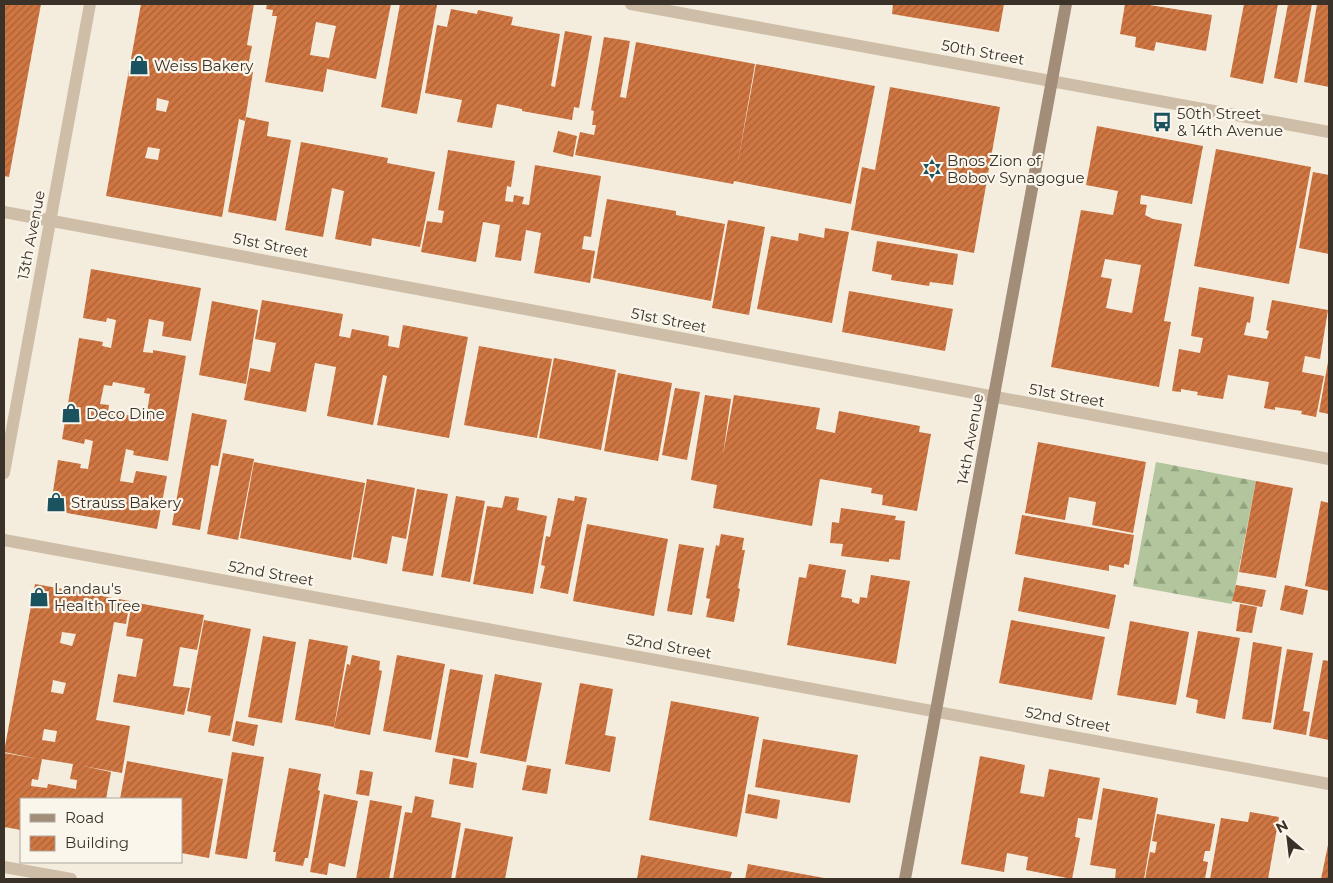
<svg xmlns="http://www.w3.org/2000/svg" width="1333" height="883" font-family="Montserrat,sans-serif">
<defs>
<pattern id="forest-firs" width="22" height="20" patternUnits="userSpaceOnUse" patternTransform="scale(1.25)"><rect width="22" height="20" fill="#b2c59c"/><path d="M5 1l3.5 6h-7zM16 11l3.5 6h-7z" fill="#92a17f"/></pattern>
<pattern id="building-hatch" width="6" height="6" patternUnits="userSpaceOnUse" patternTransform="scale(1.25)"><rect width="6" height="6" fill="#cf7642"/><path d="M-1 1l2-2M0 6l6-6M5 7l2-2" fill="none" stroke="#a96137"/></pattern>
</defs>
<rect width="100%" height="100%" fill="#f4edde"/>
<!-- forest -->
<path fill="url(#forest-firs)" d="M1156,462L1256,481L1232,604L1133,586Z"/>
<!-- building -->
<path fill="url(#building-hatch)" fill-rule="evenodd" d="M4,4H41L9,177L4,176Z
M141,4H254L247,45L252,46L247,71L253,72L245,121L239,119L222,217L106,196ZM157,98L169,101L166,112L156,110ZM148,147L160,149L158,160L145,158Z
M267,4H391L376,79L327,69L323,92L265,82L277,16H272L273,10L266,9ZM316,22L336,26L329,58L310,55Z
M400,4H429L437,5L417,114L381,107Z
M893,4H1004L999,32L892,14Z
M1125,4H1143L1212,15L1206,51L1156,42L1154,51L1135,47L1136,37L1120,34Z
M1244,4H1278L1263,84L1230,77Z
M1288,4H1312L1297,83L1274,78Z
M1317,4H1329V87L1304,82Z
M451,9L477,14L478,10L513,17L511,25L560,34L551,86L555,87L565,31L592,36L579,108L574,107L572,120L522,111V109L497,104L492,128L457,122L462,100L425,93L437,25L447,27Z
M604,37L630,41L620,97L626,98L636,42L755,64L737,167L756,64L875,86L851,204L734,181L733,184L575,155L580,132L594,135L596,125H592L594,111L591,110Z
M890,87L1000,107L974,253L851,230L862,167L875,170Z
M246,117L269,122L267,136L291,140L276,221L228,212Z
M1097,126L1203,146L1192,204L1141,195L1140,204L1147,205L1145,215L1153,219L1182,224L1164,321L1171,322L1159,387L1051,367L1081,210L1113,215L1118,191L1086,185ZM1105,259L1141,265L1132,313L1106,308L1112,279L1101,277Z
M558,131L577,136L573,157L553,152Z
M301,142L388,158L387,163L435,172L420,247L372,238L371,246L335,239L344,191L332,188L323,237L285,230Z
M1216,149L1311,167L1289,284L1194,266Z
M448,150L515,161L511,187L507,186L505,201L513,202L514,195L524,197L522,204L529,205L535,165L601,176L591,237L584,236L582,249L595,251L590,283L534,273L541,233L526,230L521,261L495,257L500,225L483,222L476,262L421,252L427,221L442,223L444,211L438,210Z
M1313,172L1329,175V254L1299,248Z
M607,199L676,211V215L725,224L711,301L593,278Z
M728,220L765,227L749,315L712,308Z
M825,228L849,232L832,323L757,309L771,236L798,241L799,233L824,238Z
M877,241L958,254L953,285L930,282L929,286L891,280L892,275L872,271Z
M91,269L201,288L191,341L162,336L164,322L149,319L143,352L153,353V350L186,356L168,461L133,455L134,451L126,449L120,481L133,483L136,471L167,476L157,529L50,510L58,460L81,464L80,468L88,469L93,441L85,439L84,444L62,439L79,338L103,342L102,346L111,348L116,320L107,318L106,322L83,318ZM113,382L145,388L144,393L150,394L147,412L141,411L140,417L108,412L109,405L100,404L104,385L112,386Z
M1199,287L1254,297L1250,323L1247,322L1244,335L1267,339L1269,331L1266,330L1272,300L1328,310L1320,359L1305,356L1302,372L1324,376L1316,417L1301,414L1302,411L1275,407V410L1264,408L1269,382L1228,375L1223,399L1197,395L1198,392L1181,389V392L1172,391L1179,349L1200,353L1203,338L1191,336Z
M849,291L953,309L945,351L842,332Z
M262,300L343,314L339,336L350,338L352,329L389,336L388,346L399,348L403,325L468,337L449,438L377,425L387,376L383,375L373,425L327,416L336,367L315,363L306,412L244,400L250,368L270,372L276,343L255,339Z
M212,301L258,310L246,384L199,375Z
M479,346L552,359L537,438L464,425Z
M554,358L616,370L601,450L539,438Z
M1328,362L1329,363V414L1319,412Z
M618,373L672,383L658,461L604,451Z
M675,388L700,392L687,460L662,455Z
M705,395L731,399L723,455L734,395L820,408L816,429L835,433L839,411L920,426L919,432L931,434L917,511L882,505L883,495L871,493L872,488L820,479L812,526L713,508L717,485L691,480Z
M192,413L227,420L218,466L211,465L200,530L172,525Z
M1038,442L1146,462L1133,533L1092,525L1096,502L1069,497L1065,520L1025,513Z
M223,453L254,459L238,540L207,534Z
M254,462L365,483L351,560L240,538Z
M367,479L415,488L406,539L392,536L387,564L353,557Z
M1256,481L1293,488L1276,578L1239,572Z
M417,489L448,494L433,576L402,571Z
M456,496L485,501L470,582L441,577Z
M505,496L519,498L517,510L547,516L533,594L473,584L487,506L502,508Z
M575,496L587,498L568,594L540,588L545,566L541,565L546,536L550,537L558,498L574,501Z
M1321,501L1329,503V591L1305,586Z
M841,508L896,516L895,520L905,521L900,560L889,559V562L841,556L843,544L830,543L832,522L839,523Z
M1022,515L1134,535L1129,565L1124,564V568L1109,565V571L1015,554Z
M587,524L668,539L654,616L573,601Z
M721,534L744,538L742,550H745L738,588L740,589L734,622L706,617L710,599L706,598L716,545L719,546Z
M679,544L704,548L692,615L667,611Z
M809,564L846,570L841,597L852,599V602L859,604L860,597L867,598L871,575L910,581L896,664L787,645L799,577L806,578Z
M1024,577L1116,595L1109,629L1018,611Z
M35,584L130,601L126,624L114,622L96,720L130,726L122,773L83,766L111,772L106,799H21V830L4,827V753L38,759L4,752ZM62,632L76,634L72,646L60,643ZM53,680L66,683L63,694L51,692ZM44,729L57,731L55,742L42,740ZM42,759L73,764L70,779L77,780L76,789L48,784L47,788L31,786L32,779L38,780Z
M1236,585L1266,590L1262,607L1232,601Z
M1285,585L1308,590L1303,615L1280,610Z
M132,602L204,615L197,650L180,647L173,686L190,688L184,715L113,702L118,674L136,677L143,639L126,636Z
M1240,604L1257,607L1252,633L1236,631Z
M204,620L251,629L230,736L208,732L211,716L187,711Z
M1011,620L1105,637L1092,700L999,683Z
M1130,621L1189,632L1176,705L1117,695Z
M1198,631L1240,638L1225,719L1196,713L1198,700L1186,697Z
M263,636L296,642L282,723L248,717Z
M309,639L348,646L334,727L295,720Z
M1253,642L1282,647L1271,723L1242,719Z
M1287,649L1313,653L1303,711L1310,712L1306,735L1273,729Z
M352,655L380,661L379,670L382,671L370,735L334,728L347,664L350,665Z
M397,655L445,664L431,740L383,731Z
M1323,660L1329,661V740L1309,736Z
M450,669L483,675L468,758L435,752Z
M495,674L542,683L526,762L480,753Z
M580,683L613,689L605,735L616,737L610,772L565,764Z
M671,701L759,717L737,837L649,820Z
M236,721L258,725L254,746L232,741Z
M763,739L858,755L850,803L755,787Z
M232,752L264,757L247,859L215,854Z
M980,756L1025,765L1020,793L1044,797L1049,769L1100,778L1092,820L1078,818L1075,837L1080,838L1072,879L1026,870L1028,857L1007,853L1004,872L961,864Z
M453,758L477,763L473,788L449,784Z
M127,761L223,779L209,858L181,853V799H120Z
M527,765L551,769L547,794L522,790Z
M289,768L321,774L318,790L320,791L308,858H305L303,866L275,861L276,852H273Z
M360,770L373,772L369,796L356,794Z
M1103,788L1158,798L1144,879H1115L1116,869L1090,865Z
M324,794L358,801L345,867L329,863L327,875L310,872Z
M748,794L780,800L777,819L745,813Z
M415,796L434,800L431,817L461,823L451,879H393L405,812L412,813Z
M370,800L402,806L389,879H356Z
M1250,812L1279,817L1268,879H1210L1221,818L1248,822Z
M1157,814L1215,824L1210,851H1205L1203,861L1208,862L1205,879H1145L1150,852L1155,853L1157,842L1152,841Z
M465,828L513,837L505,879H455Z
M1328,845L1329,879H1321Z
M641,855L732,872L730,879H637Z
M748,864L824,878V879H745Z"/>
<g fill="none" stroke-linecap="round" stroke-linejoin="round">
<!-- minor -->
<path stroke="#cebea8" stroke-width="12" d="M631,4L1329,132
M4,212L1329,459
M4,473L90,4
M4,540L1329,784
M4,867L71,879"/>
<!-- secondary -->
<path stroke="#a28d79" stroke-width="12" d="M905,879L1066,4"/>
</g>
<!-- icons -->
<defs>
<symbol id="shop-bare" viewBox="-9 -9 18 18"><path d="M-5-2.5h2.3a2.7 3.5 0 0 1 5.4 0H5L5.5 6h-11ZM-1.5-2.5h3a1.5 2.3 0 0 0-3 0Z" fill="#1b5260" stroke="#fbf6eb" stroke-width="2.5" paint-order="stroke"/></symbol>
<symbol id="bus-bare" viewBox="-9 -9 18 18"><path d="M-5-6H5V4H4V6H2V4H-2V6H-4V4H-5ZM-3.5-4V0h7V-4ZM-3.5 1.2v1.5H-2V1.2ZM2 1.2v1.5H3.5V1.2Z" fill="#1b5260" stroke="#fbf6eb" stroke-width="2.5" paint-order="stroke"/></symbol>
<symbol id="synagogue-bare" viewBox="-9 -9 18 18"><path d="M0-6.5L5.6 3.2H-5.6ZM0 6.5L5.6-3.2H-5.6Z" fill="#1b5260" stroke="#fbf6eb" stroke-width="2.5" paint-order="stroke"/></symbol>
</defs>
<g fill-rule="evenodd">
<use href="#shop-bare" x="125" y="51" width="28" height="28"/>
<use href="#bus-bare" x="1148" y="108" width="28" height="28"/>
<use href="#synagogue-bare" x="918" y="155" width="28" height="28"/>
<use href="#shop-bare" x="57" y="399" width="28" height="28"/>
<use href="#shop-bare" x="42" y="488" width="28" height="28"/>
<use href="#shop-bare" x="25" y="583" width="28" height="28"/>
</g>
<g text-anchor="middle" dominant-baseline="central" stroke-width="4.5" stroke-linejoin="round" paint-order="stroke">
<!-- street labels -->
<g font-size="15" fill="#3a3129" stroke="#fbf6eb">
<text transform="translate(983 52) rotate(10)">50th Street</text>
<text transform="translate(31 235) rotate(-79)">13th Avenue</text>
<text transform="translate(271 245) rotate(11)">51st Street</text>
<text transform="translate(669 320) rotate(11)">51st Street</text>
<text transform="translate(1067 395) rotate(10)">51st Street</text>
<text transform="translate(970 439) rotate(-80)">14th Avenue</text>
<text transform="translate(271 573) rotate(10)">52nd Street</text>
<text transform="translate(669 646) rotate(10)">52nd Street</text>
<text transform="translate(1068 719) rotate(10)">52nd Street</text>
</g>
<!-- poi labels -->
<g font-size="15" fill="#3a3129" stroke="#fbf6eb" text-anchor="start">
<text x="154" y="65">Weiss Bakery</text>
<text x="1177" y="113">50th Street<tspan x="1177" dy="17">&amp; 14th Avenue</tspan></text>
<text x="947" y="160">Bnos Zion of<tspan x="947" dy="17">Bobov Synagogue</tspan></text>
<text x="86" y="413">Deco Dine</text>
<text x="71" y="502">Strauss Bakery</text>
<text x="54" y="588">Landau's<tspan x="54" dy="17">Health Tree</tspan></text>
</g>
</g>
<!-- border -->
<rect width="1333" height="883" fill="none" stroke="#3a3129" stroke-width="10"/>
<!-- legend -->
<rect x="20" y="798" width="162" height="65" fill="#fbf6eb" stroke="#aea79d"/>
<rect x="30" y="814" width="25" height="8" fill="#a28d79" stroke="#aea79d"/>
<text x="65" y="823" font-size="15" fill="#3a3129">Road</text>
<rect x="30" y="836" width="25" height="15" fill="url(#building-hatch)" stroke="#aea79d"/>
<text x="65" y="848" font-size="15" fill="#3a3129">Building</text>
<!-- north arrow -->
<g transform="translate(1288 838) rotate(332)" stroke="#fbf6eb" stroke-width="4" paint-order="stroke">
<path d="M0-4L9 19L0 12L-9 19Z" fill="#3a3129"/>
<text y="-8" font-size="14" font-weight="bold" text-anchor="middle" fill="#3a3129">N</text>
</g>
</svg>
